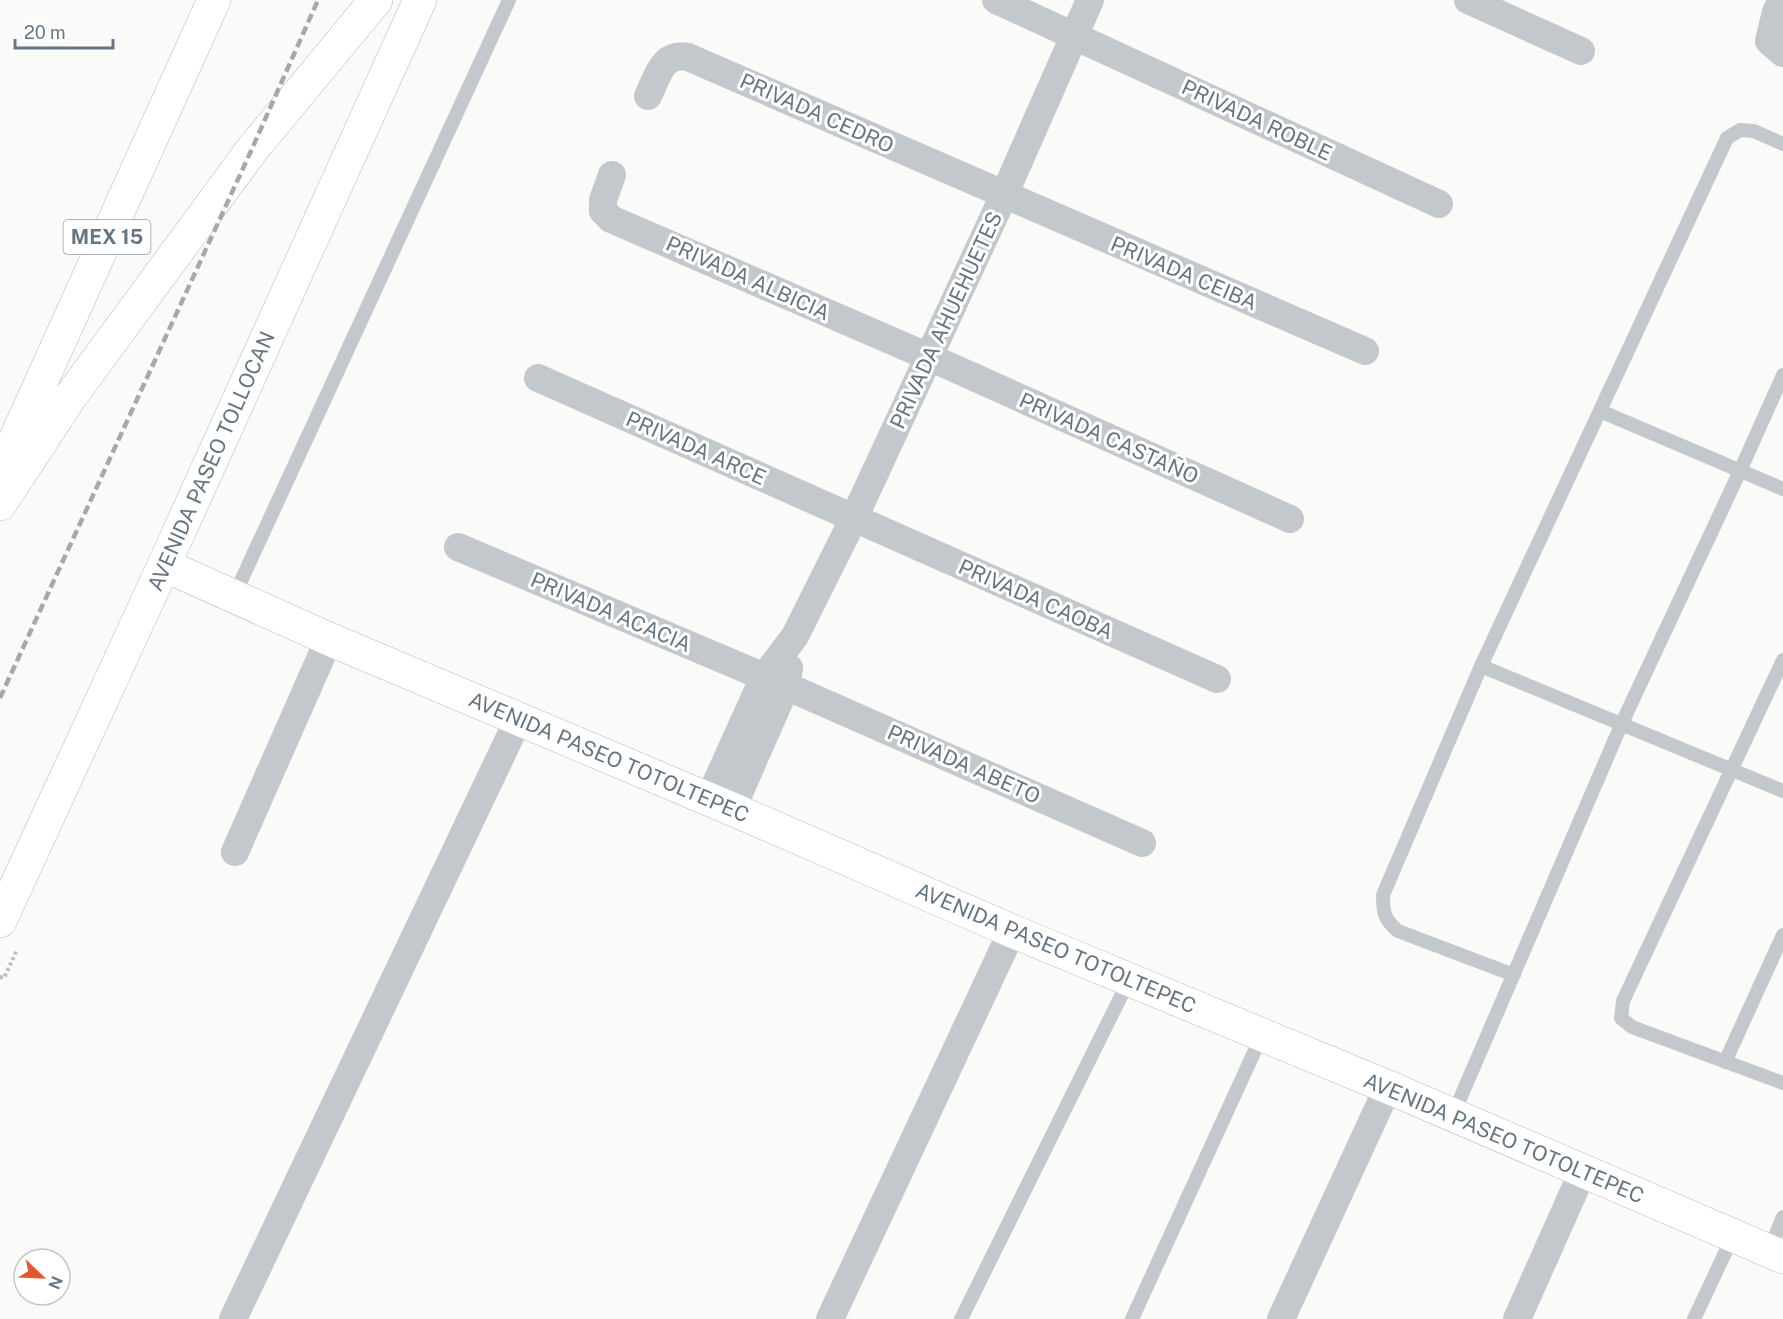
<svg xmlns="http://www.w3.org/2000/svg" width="1783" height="1319" font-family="'Public Sans',sans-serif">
<rect width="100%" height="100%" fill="#fafaf8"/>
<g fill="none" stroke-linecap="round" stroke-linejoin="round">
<defs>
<path id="secondary" d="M164,565L329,639L732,809L1012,931L1388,1087L1783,1257
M0,921L164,565L420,0"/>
<path id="trunk" d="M0,473L214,0
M0,504L71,396L251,151L376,0"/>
</defs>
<!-- secondary casing -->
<use href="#secondary" stroke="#b3babf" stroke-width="34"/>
<!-- trunk casing -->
<use href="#trunk" stroke="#b4b9bd" stroke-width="34"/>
<!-- path -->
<path stroke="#bbbfc2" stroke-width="4" stroke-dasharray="3 3" stroke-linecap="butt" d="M0,977L4,978L17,950"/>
<!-- service -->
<path stroke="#c3c8cc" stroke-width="14" d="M1600,411L1783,489
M234,596L509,0
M1783,660L1623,1001L1621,1018L1632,1027L1783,1083
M1481,666L1783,791
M1514,975L1398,931C1384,919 1383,913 1383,895L1481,666L1727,138L1740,130L1754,131L1783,144
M1725,1062L1783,935
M1453,1115L1622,723L1740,471L1783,375
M1769,1251L1783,1217
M961,1319L1129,980
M1132,1319L1262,1035
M1694,1319L1733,1236"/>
<!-- minor -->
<path stroke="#c3c8cc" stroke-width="28" d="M996,0L1439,204
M1468,0L1581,51
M1782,0L1776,12L1769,41L1783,53
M648,96C658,76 662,52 688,57L1365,351
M612,175L603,200V211L611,219L929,357L1290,519
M538,378L1217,679
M458,547L786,686L1142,843
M709,799L764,677L795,636L854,518L1004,195L1090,0
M732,809L786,686L789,668
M235,852L329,639
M233,1319L519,718
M830,1319L1012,931
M1281,1319L1388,1087
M1517,1319L1583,1171"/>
<!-- secondary -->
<use href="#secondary" stroke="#fff" stroke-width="33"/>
<!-- trunk -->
<use href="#trunk" stroke="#fff" stroke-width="33"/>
<!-- rail -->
<path stroke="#a2aab0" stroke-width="4.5" stroke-dasharray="9 4.5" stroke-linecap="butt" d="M0,698L251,151L318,0"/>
</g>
<g text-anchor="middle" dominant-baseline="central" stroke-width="6" stroke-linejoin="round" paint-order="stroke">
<!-- shield labels -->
<rect fill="#fff" stroke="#939fa8" stroke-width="1.5" x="63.5" y="220" width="87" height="34" rx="4.5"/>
<g font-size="20" font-weight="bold" fill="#657683">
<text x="107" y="237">MEX 15</text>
</g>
<!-- street labels -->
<g font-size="21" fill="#657683" stroke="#fff">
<text transform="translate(817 113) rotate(24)">PRIVADA CEDRO</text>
<text transform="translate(1257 120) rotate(25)">PRIVADA ROBLE</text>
<text transform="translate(1184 273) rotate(23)">PRIVADA CEIBA</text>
<text transform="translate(748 278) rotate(24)">PRIVADA ALBICIA</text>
<text transform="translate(946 320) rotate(-65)">PRIVADA AHUEHUETES</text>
<text transform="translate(1109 438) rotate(24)">PRIVADA CASTAÑO</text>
<text transform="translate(696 448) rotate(24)">PRIVADA ARCE</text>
<text transform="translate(211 461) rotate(-66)">AVENIDA PASEO TOLLOCAN</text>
<text transform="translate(1036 599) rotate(24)">PRIVADA CAOBA</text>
<text transform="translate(611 612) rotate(23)">PRIVADA ACACIA</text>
<text transform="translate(609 757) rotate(23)">AVENIDA PASEO TOTOLTEPEC</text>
<text transform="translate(964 764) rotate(24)">PRIVADA ABETO</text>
<text transform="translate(1056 948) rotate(23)">AVENIDA PASEO TOTOLTEPEC</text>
<text transform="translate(1504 1138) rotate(23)">AVENIDA PASEO TOTOLTEPEC</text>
</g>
</g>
<!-- north arrow -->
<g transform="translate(42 1277) rotate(113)"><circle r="28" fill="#ffffff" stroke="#c1c8cd" stroke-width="1.5"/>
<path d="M0-4.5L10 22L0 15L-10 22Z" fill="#e4572e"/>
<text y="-9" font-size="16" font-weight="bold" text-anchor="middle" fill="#657683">N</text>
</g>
<!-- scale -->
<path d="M15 39v9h98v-9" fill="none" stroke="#657683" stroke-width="3"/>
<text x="24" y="39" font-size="18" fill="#657683" stroke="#ffffff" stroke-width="4.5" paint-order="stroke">20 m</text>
</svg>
